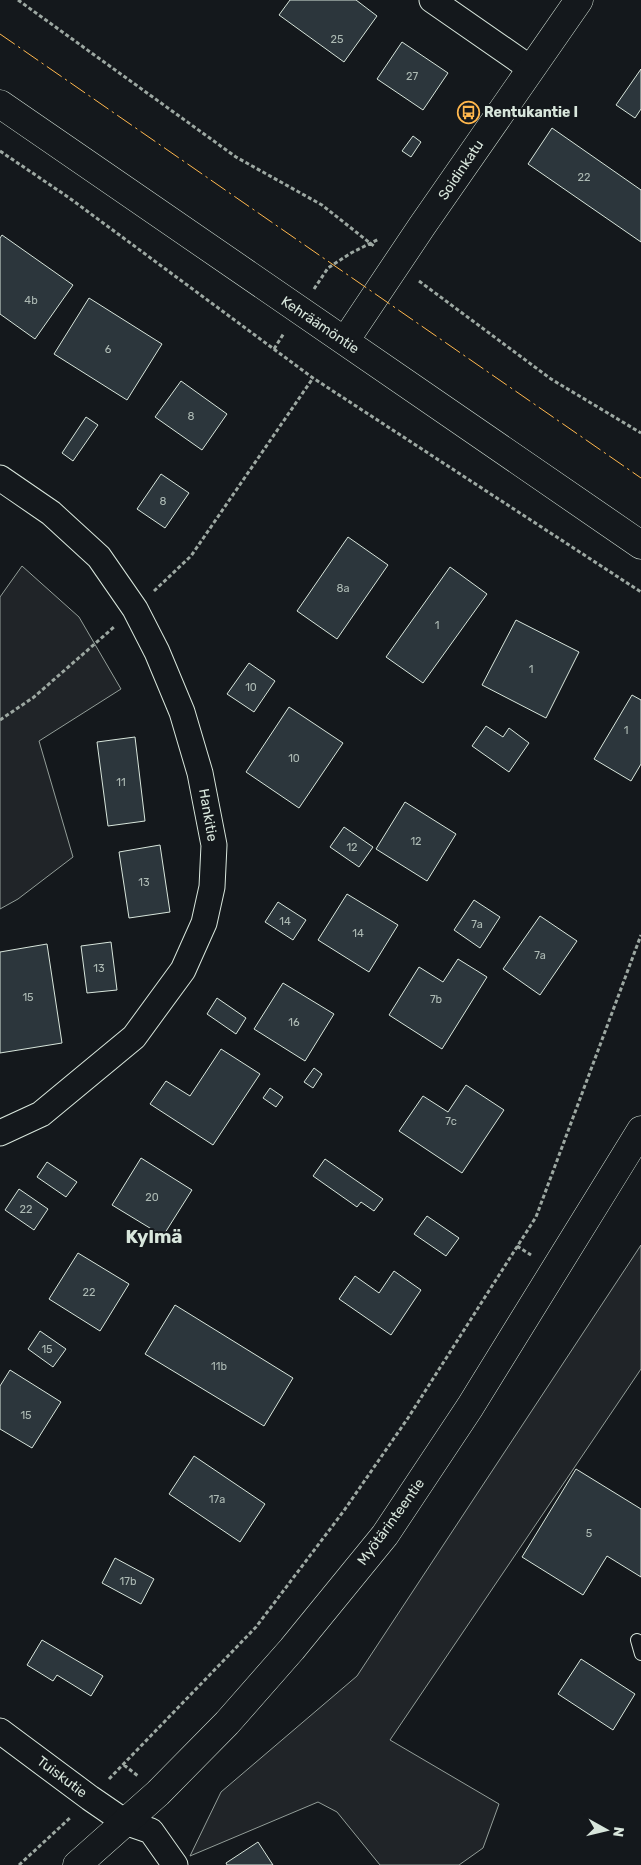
<svg xmlns="http://www.w3.org/2000/svg" width="641" height="1865" font-family="Rubik,sans-serif">
<rect width="100%" height="100%" fill="#14181c"/>
<!-- green -->
<path fill="#202428" stroke="#939e99" d="M22,566L79,617L121,689L39,741L73,857L18,899L0,909V597Z
M641,1245V1369L390,1740L499,1804L483,1848L459,1865H380L337,1812L318,1802L190,1856L221,1792L357,1676Z"/>
<!-- building -->
<path fill="#2c363c" stroke="#d8e6dc" d="M290,0H356L377,16L344,62L279,15Z
M402,42L448,73L423,110L377,79Z
M641,69V109L635,118L616,105Z
M552,128L641,190V242L528,164Z
M413,136L421,142L411,157L402,151Z
M2,235L73,285L35,339L0,314V238Z
M89,298L162,344L127,400L54,354Z
M181,381L227,414L202,450L155,417Z
M86,417L98,425L73,461L62,453Z
M161,474L189,493L165,528L137,509Z
M348,537L388,565L337,639L297,611Z
M450,567L487,594L423,683L386,657Z
M516,620L579,652L546,718L482,685Z
M249,663L275,681L254,712L227,694Z
M632,695L641,700V764L631,781L594,759Z
M289,707L343,743L299,808L246,772Z
M486,726L503,737L509,728L529,743L509,772L472,746Z
M135,737L145,821L108,826L97,742Z
M405,802L456,834L427,881L376,849Z
M344,827L373,847L359,867L330,847Z
M160,845L170,912L129,918L119,852Z
M347,894L398,925L369,972L318,940Z
M474,900L500,917L480,948L454,930Z
M278,902L306,920L293,940L265,922Z
M540,916L577,941L540,995L503,969Z
M111,942L117,990L87,993L81,946Z
M47,944L62,1043L0,1053V952Z
M458,959L487,977L442,1049L389,1015L419,967L443,982Z
M283,983L334,1014L305,1061L254,1029Z
M217,998L246,1018L236,1034L207,1014Z
M221,1049L260,1074L213,1145L150,1104L166,1081L190,1096Z
M314,1068L322,1074L313,1088L304,1082Z
M466,1085L504,1110L462,1173L399,1131L423,1096L448,1112Z
M270,1088L283,1097L276,1107L263,1098Z
M141,1158L192,1190L163,1236L112,1205Z
M325,1159L383,1199L374,1211L361,1202L357,1207L313,1176Z
M47,1162L77,1182L66,1197L37,1177Z
M19,1189L48,1209L34,1230L5,1210Z
M427,1216L459,1238L446,1256L414,1234Z
M78,1253L129,1284L100,1331L49,1299Z
M394,1271L421,1290L391,1335L339,1299L355,1276L379,1293Z
M175,1305L293,1378L264,1426L145,1354Z
M40,1331L66,1349L53,1367L28,1349Z
M10,1370L61,1402L32,1448L0,1429V1386Z
M194,1456L265,1504L240,1542L169,1494Z
M576,1469L641,1509V1577L607,1556L583,1595L522,1557Z
M115,1558L154,1579L141,1604L102,1583Z
M42,1640L103,1676L91,1696L57,1675L53,1681L27,1665Z
M581,1659L635,1694L613,1730L558,1694Z
M258,1842L273,1865H227L226,1863Z"/>
<g fill="none" stroke-linecap="round" stroke-linejoin="round">
<defs>
<path id="service" d="M637,1640L641,1654"/>
<path id="minor" d="M432,0L530,68
M0,478L51,513L99,557L135,609L157,652L182,712L200,773L214,845L212,887L204,923L183,970L134,1037L41,1114L0,1133
M0,1731L90,1798L125,1822L151,1831L175,1865"/>
<path id="tertiary" d="M0,104L641,545
M345,341L422,226L579,0
M77,1865L158,1793L227,1723L292,1649L385,1535L470,1407L641,1130"/>
</defs>
<!-- service casing -->
<use href="#service" stroke="#d8e6dc" stroke-width="14"/>
<!-- minor casing -->
<use href="#minor" stroke="#d8e6dc" stroke-width="27"/>
<!-- tertiary casing -->
<use href="#tertiary" stroke="#d8e6dc" stroke-width="29"/>
<!-- path -->
<path stroke="#9da8a2" stroke-width="3" stroke-dasharray="4 2.5" stroke-linecap="butt" d="M18,0L236,157L322,205L375,247
M0,151L68,197L313,378L641,592
M419,281L551,379L641,433
M314,289L328,268L351,253L379,239
M274,349L284,333
M154,591L191,556L313,378
M0,720L34,697L114,627
M517,1246L531,1255
M124,1765L138,1776
M109,1779L256,1627L343,1512L408,1418L536,1217L641,935
M19,1865L71,1817"/>
<!-- service -->
<use href="#service" stroke="#14181c" stroke-width="12"/>
<!-- minor -->
<use href="#minor" stroke="#14181c" stroke-width="25"/>
<!-- tertiary -->
<use href="#tertiary" stroke="#14181c" stroke-width="28"/>
<!-- power -->
<path stroke="#ffb74d" stroke-width="1" stroke-dasharray="18 4 2.5 4" stroke-linecap="butt" d="M0,34L641,478"/>
</g>
<!-- icons -->
<defs>
<symbol id="bus-ring" viewBox="-11 -11 22 22"><circle r="9.5" fill="#14181c" stroke="#ffb74d" stroke-width="1.5"/><path d="M-5-6H5V4H4V6H2V4H-2V6H-4V4H-5ZM-3.5-4V0h7V-4ZM-3.5 1.2v1.5H-2V1.2ZM2 1.2v1.5H3.5V1.2Z" fill="#ffb74d"/></symbol>
</defs>
<g fill-rule="evenodd">
<use href="#bus-ring" x="456" y="100" width="25" height="25"/>
</g>
<g text-anchor="middle" dominant-baseline="central" stroke-width="4" stroke-linejoin="round" paint-order="stroke">
<!-- number labels -->
<g font-size="11" fill="#adbab4">
<text x="337" y="39">25</text>
<text x="412" y="76">27</text>
<text x="584" y="177">22</text>
<text x="31" y="300">4b</text>
<text x="108" y="349">6</text>
<text x="191" y="416">8</text>
<text x="163" y="501">8</text>
<text x="343" y="588">8a</text>
<text x="437" y="625">1</text>
<text x="531" y="669">1</text>
<text x="251" y="687">10</text>
<text x="626" y="730">1</text>
<text x="294" y="758">10</text>
<text x="121" y="782">11</text>
<text x="416" y="841">12</text>
<text x="352" y="847">12</text>
<text x="144" y="882">13</text>
<text x="285" y="921">14</text>
<text x="477" y="924">7a</text>
<text x="358" y="933">14</text>
<text x="540" y="955">7a</text>
<text x="99" y="968">13</text>
<text x="28" y="997">15</text>
<text x="436" y="999">7b</text>
<text x="294" y="1022">16</text>
<text x="451" y="1121">7c</text>
<text x="152" y="1197">20</text>
<text x="26" y="1209">22</text>
<text x="89" y="1292">22</text>
<text x="47" y="1349">15</text>
<text x="219" y="1366">11b</text>
<text x="26" y="1415">15</text>
<text x="217" y="1499">17a</text>
<text x="589" y="1533">5</text>
<text x="128" y="1581">17b</text>
</g>
<!-- poi labels -->
<g font-size="14" font-weight="bold" fill="#d8e6dc" stroke="#14181c" text-anchor="start">
<text x="484" y="112">Rentukantie I</text>
</g>
<!-- street labels -->
<g font-size="14" fill="#d8e6dc" stroke="#14181c">
<text transform="translate(461 170) rotate(-56)">Soidinkatu</text>
<text transform="translate(320 325) rotate(34)">Kehräämöntie</text>
<text transform="translate(208 815) rotate(80)">Hankitie</text>
<text transform="translate(391 1522) rotate(-54)">Myötärinteentie</text>
<text transform="translate(62 1777) rotate(37)">Tuiskutie</text>
</g>
<!-- district labels -->
<g font-size="19" font-weight="bold" fill="#d8e6dc" stroke="#14181c">
<text x="154" y="1236">Kylmä</text>
</g>
</g>
<!-- north arrow -->
<g transform="translate(606 1830) rotate(98)" stroke="#14181c" stroke-width="4" paint-order="stroke">
<path d="M0-4L9 19L0 12L-9 19Z" fill="#d8e6dc"/>
<text y="-8" font-size="14" font-weight="bold" text-anchor="middle" fill="#d8e6dc">N</text>
</g>
</svg>
